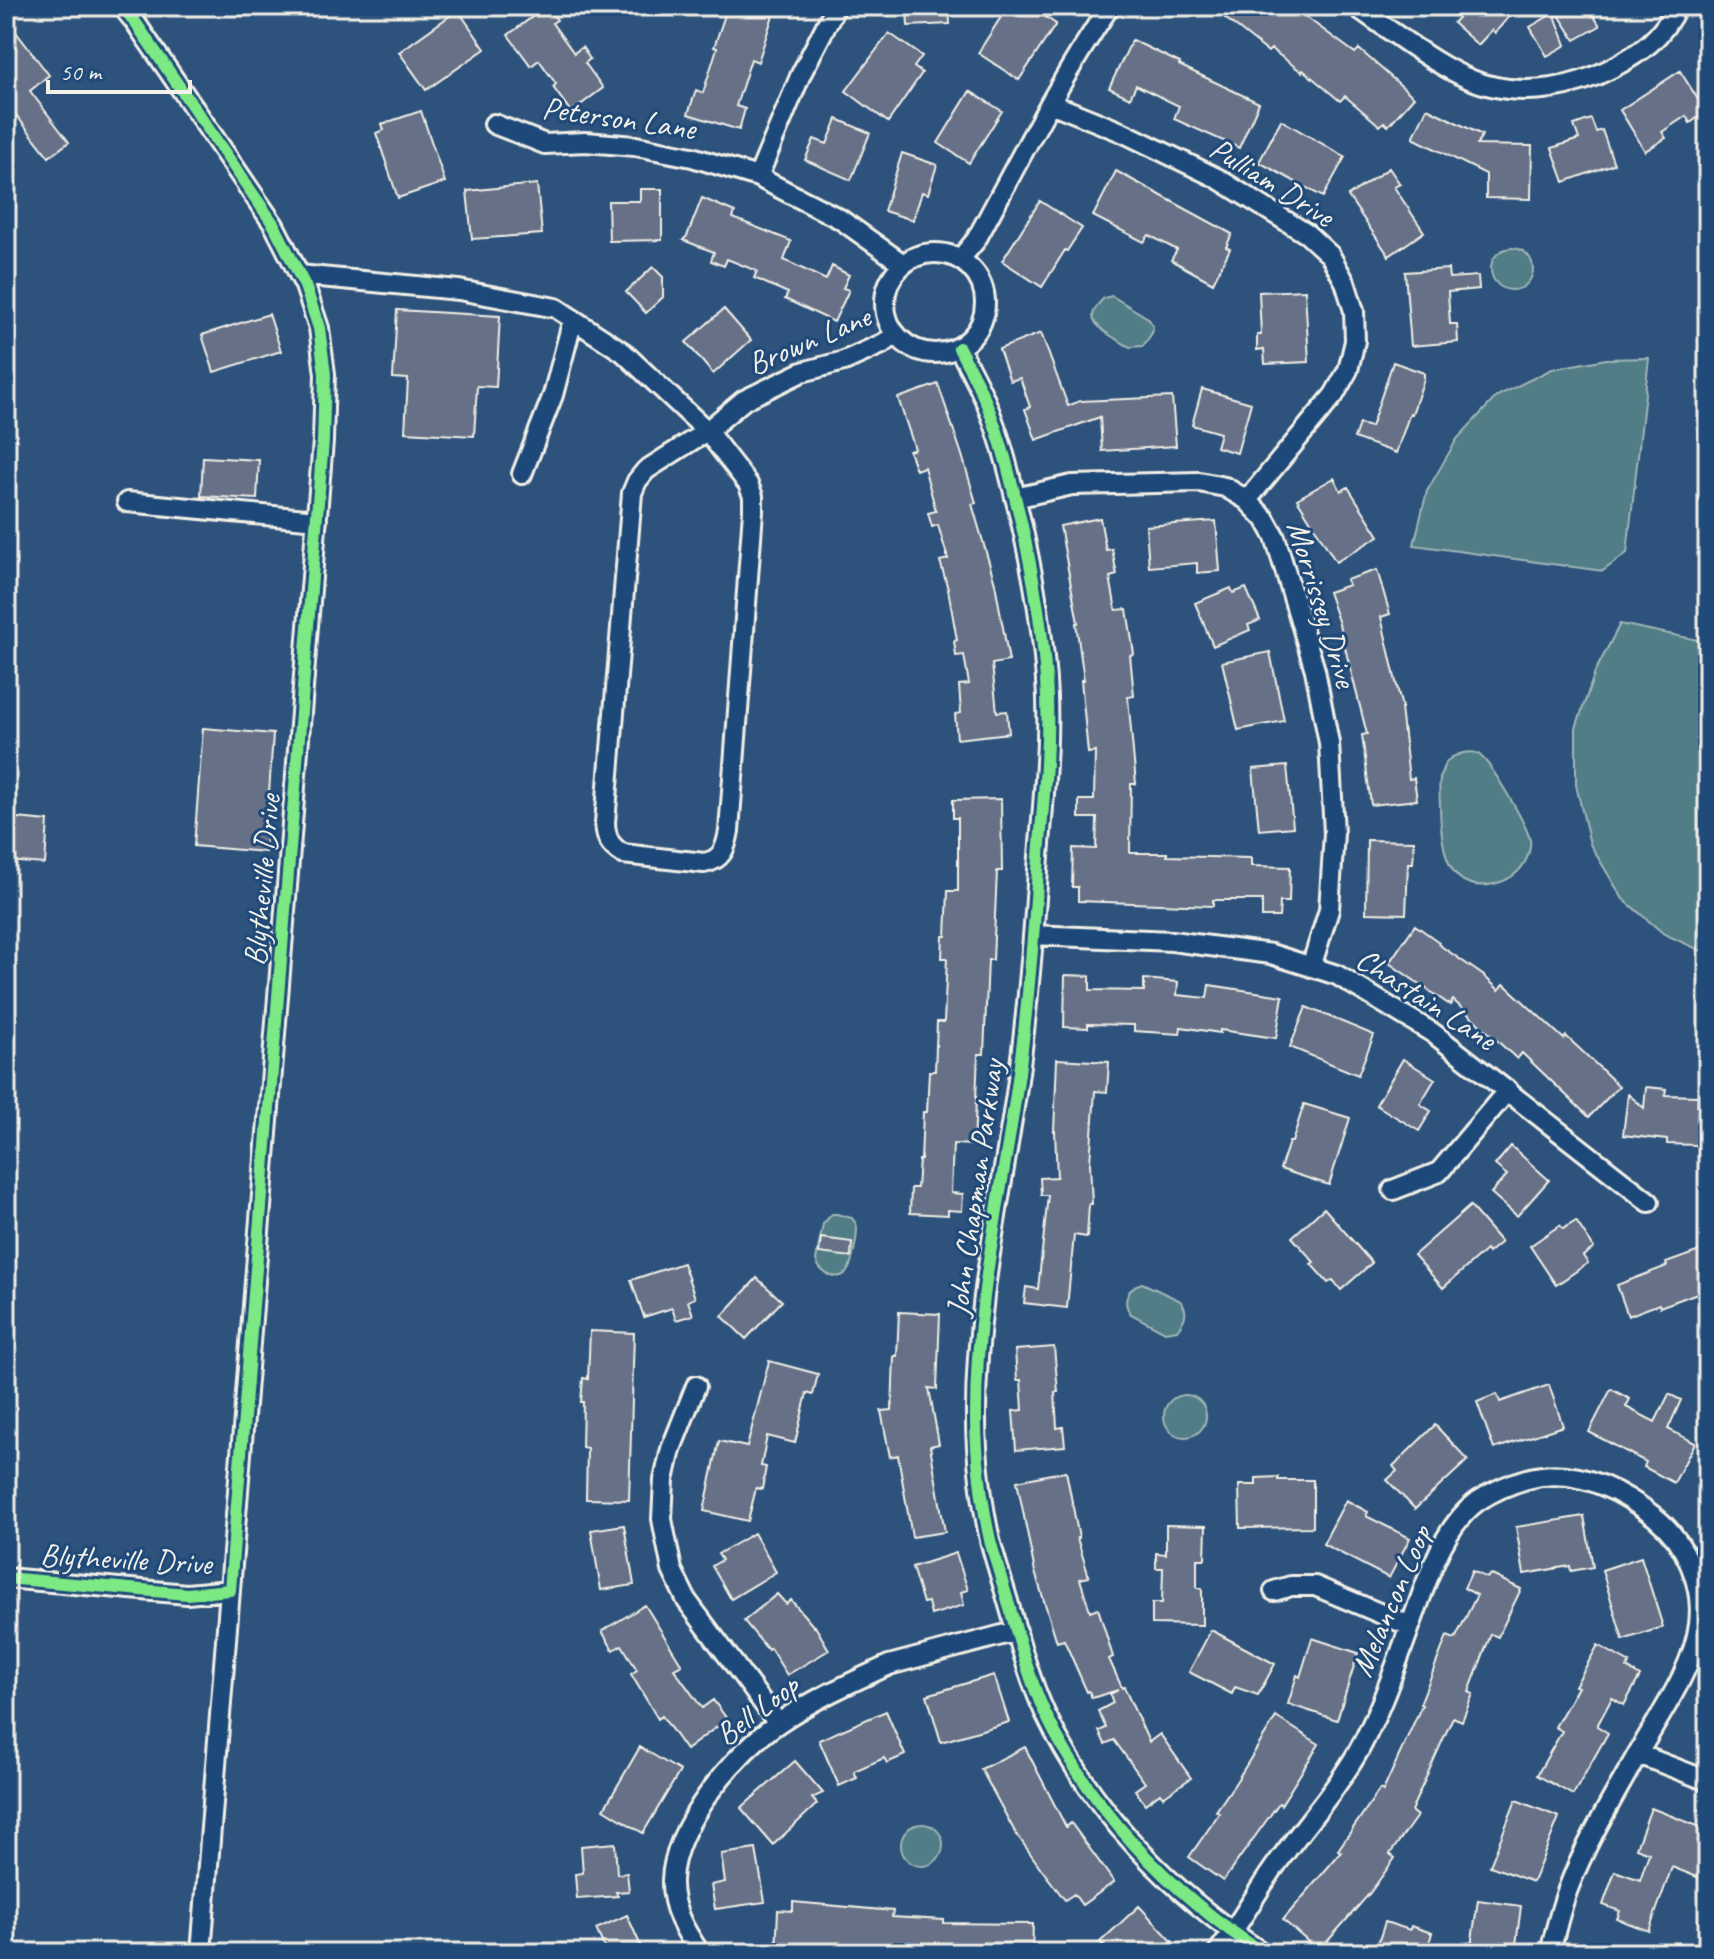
<svg xmlns="http://www.w3.org/2000/svg" width="1714" height="1959" font-family="Caveat,sans-serif">
<rect width="100%" height="100%" fill="#2d527c"/>
<filter id="ink" filterUnits="userSpaceOnUse"><feTurbulence type="fractalNoise" baseFrequency=".0125" numOctaves="2"/><feDisplacementMap in="SourceGraphic" scale="16" xChannelSelector="R" yChannelSelector="G"/><feConvolveMatrix kernelMatrix="1 2 1 2 8 2 1 2 1" color-interpolation-filters="sRGB"/></filter>
<g filter="url(#ink)">
<!-- green -->
<path fill="#517d86" stroke="#a2b7b7" stroke-width="2" d="M1491 269a21 21 0 1 1 42 0a21 21 0 1 1-42 0Z
M1112,296L1148,318L1153,326L1152,333L1143,346L1130,347C1120,341 1093,328 1093,316C1093,309 1100,302 1104,298Z
M1649,358L1627,553L1603,571L1414,545L1427,491L1457,439L1497,396L1552,369L1606,359Z
M1620,624L1708,642V954L1664,934L1623,899L1590,844L1576,785V728L1595,672Z
M1463,753C1467,753 1472,751 1476,753C1489,757 1527,826 1530,840C1531,848 1528,857 1524,864C1517,875 1507,881 1494,884C1445,895 1441,843 1440,808C1440,794 1437,780 1444,766C1449,757 1454,756 1463,753Z
M832,1214H837L852,1218C855,1223 857,1223 857,1229C857,1237 852,1268 846,1273C835,1282 819,1272 816,1260L823,1224Z
M1142,1283L1179,1300C1190,1310 1185,1320 1177,1330L1165,1332L1131,1314C1121,1302 1128,1287 1142,1283Z
M1164 1416a21 21 0 1 1 42 0a21 21 0 1 1-42 0Z
M901 1845a21 21 0 1 1 42 0a21 21 0 1 1-42 0Z"/>
<!-- building -->
<path fill="#667086" stroke="#f4f1e8" stroke-width="2" d="M547,6L557,20L552,23L574,53L582,47L590,59L585,63L603,88L571,112L553,87L556,84L539,60L531,66L508,35Z
M728,6H776L758,62L751,59L736,106L745,109L739,130L688,114L696,90L703,93L717,48L714,47Z
M918,6H949L950,24L908,26L907,9H919Z
M1008,6H1029L1056,24L1019,80L978,53Z
M1210,6H1291L1355,53L1359,49L1414,97L1388,126L1384,122L1380,126L1345,96L1340,101L1303,70L1302,72L1271,49L1268,52Z
M1468,6H1518L1495,33L1492,30L1478,45L1453,23Z
M1566,6H1588L1600,26L1575,40L1557,12Z
M458,10L485,49L426,90L399,52Z
M1554,13L1566,45L1547,56L1530,27Z
M6,19L49,75L30,91L69,142L49,157L6,102Z
M889,33L922,56L914,67L922,73L888,122L846,91Z
M1132,40L1180,63L1179,65L1259,103L1239,148L1174,119L1179,106L1136,85L1130,98L1109,88Z
M1680,71L1706,112L1690,123L1686,116L1662,132L1666,138L1645,151L1620,110Z
M970,91L1002,111L969,163L938,143Z
M1427,108L1482,135L1477,145L1532,146L1531,199L1486,198V174L1413,138Z
M421,111L445,182L398,198L376,133L384,130L382,124Z
M837,119L870,133L851,180L805,160L814,139L827,144Z
M1591,119L1596,132L1602,130L1614,164L1564,182L1552,148L1579,139L1574,125Z
M1281,120L1345,157L1323,197L1259,162Z
M902,153L937,165L928,194L922,192L913,220L884,211Z
M1389,168L1400,184L1394,187L1424,232L1389,256L1348,196Z
M1116,171L1232,234L1226,247L1230,249L1213,283L1171,260L1177,250L1149,235L1144,242L1093,216Z
M537,184L542,234L472,239L467,191Z
M640,189H662V240L609,241L608,201H640Z
M702,198L735,212L733,218L791,241L784,260L826,280L832,266L849,275L843,288L849,290L834,322L785,299L788,293L754,278L757,271L727,259L724,266L711,261L714,252L683,240L687,236Z
M1040,201L1082,228L1067,251L1065,250L1042,287L1002,261Z
M653,267L663,277V297L646,313L626,292Z
M1448,269L1449,278L1478,276L1479,289L1448,292L1450,324H1457L1458,342L1411,346L1405,272Z
M1305,290L1309,362L1265,364L1264,349L1257,350V335H1261L1259,292Z
M724,309L751,340L713,374L686,342Z
M397,310L500,316L496,387L477,386L474,436L405,432L408,379L393,378Z
M269,314L281,351L214,372L202,335Z
M1041,333L1068,406L1080,401L1172,397L1176,446L1102,451L1100,417L1036,440L1025,409L1030,407L1020,378L1010,381L999,349Z
M1393,362L1424,373V379L1412,414L1410,413L1396,453L1354,438L1359,424L1371,427Z
M938,384L962,455L976,503L972,504L995,583L1009,661L992,664L997,712L1007,711L1009,733L957,739L955,714L961,713L959,685L969,684L964,655L956,656L954,641L957,640L948,589L940,561L948,559L938,525L932,527L928,513L936,511L924,467L916,470L909,451L915,449L898,398Z
M1202,389L1251,403L1237,453L1216,447L1220,433L1192,425Z
M203,457L259,460L257,499L201,496Z
M1334,478L1341,491L1348,487L1379,536L1336,562L1297,499Z
M1100,518L1106,550L1112,549L1117,575L1110,577L1116,610L1127,609L1134,654L1130,655L1134,696L1128,697L1136,784H1131L1130,853H1167V856L1251,858V866L1290,867L1289,902H1280L1279,917H1262V900H1213V906L1078,901V887H1072L1073,848L1096,849L1097,818H1079V800H1094L1095,752L1088,753L1081,680H1084L1076,623H1078L1060,526Z
M1216,521L1220,571L1197,573V563L1149,567L1146,526Z
M1377,570L1390,614L1381,617L1402,708H1401L1409,779L1414,778L1417,800L1371,805L1362,735L1367,734L1339,624L1328,592L1349,585L1346,580Z
M1231,588L1233,593L1246,588L1260,620L1248,625L1250,630L1213,646L1195,603Z
M1270,652L1284,721L1238,730L1222,662Z
M203,728L273,734L265,852L194,846Z
M1287,766L1293,827L1259,830L1253,769Z
M1001,799L1002,871H997L993,960H988L984,1054H978L974,1145L953,1144L951,1193L963,1194L962,1211L948,1210V1215L910,1213L911,1188H917L919,1160H921L923,1112H927L929,1071H935L937,1022H944L947,958H942L943,936H946L948,891H958V818H953V800Z
M6,817L48,821L45,864L6,861Z
M1367,840L1414,841L1413,863H1408L1406,914L1366,913Z
M1415,925L1439,942L1438,944L1484,976L1499,990L1504,984L1564,1039L1566,1036L1619,1086L1589,1117L1522,1053L1517,1059L1453,1000L1450,1005L1389,963Z
M1065,975L1090,976V990L1144,991V979L1178,982L1177,995L1207,998L1209,985L1283,996L1276,1038L1220,1030V1033L1181,1027L1180,1034L1134,1031V1025L1088,1024V1028L1064,1027Z
M1306,1007L1374,1035L1358,1075L1290,1047Z
M1057,1059L1109,1062L1107,1092L1095,1091L1090,1163L1092,1204H1089L1087,1237L1074,1235L1067,1308L1024,1303L1026,1287L1038,1289L1048,1195H1041L1040,1178L1057,1177L1055,1131H1054Z
M1403,1059L1435,1079L1420,1104L1431,1111L1419,1131L1376,1105Z
M1646,1087L1666,1089L1665,1095L1698,1096L1697,1145L1667,1144V1140L1623,1135L1628,1094L1644,1108Z
M1304,1104L1350,1118L1329,1185L1280,1169L1289,1142H1292Z
M1511,1146L1549,1180L1517,1216L1491,1193L1507,1175L1495,1165Z
M1470,1206L1501,1242L1488,1253L1486,1250L1443,1288L1414,1255Z
M1324,1208L1372,1263L1341,1290L1333,1280L1328,1283L1311,1264L1314,1262L1292,1237Z
M1576,1221L1594,1248L1583,1256L1588,1263L1556,1285L1530,1246L1560,1225L1563,1229Z
M821,1238L852,1242L851,1257L819,1253Z
M1708,1248V1289L1660,1307L1659,1304L1628,1316L1617,1285L1667,1266L1666,1263Z
M683,1263L695,1298L688,1301L693,1315L676,1320L672,1308L644,1317L631,1280Z
M757,1278L782,1301L746,1339L722,1316Z
M899,1312L940,1314L937,1389L929,1388L939,1444L930,1446L945,1532L912,1537L898,1455L890,1457L881,1411L892,1410L894,1356H897Z
M590,1331L634,1333L629,1500L586,1499L587,1448L582,1447L583,1402H581L583,1378L588,1379Z
M1054,1347L1058,1392H1055L1057,1428L1063,1427L1065,1446L1016,1450L1013,1411L1023,1410L1021,1380H1017L1015,1350Z
M769,1361L818,1374L813,1395L807,1393L795,1443L767,1436L761,1466L766,1467L762,1489L756,1488L748,1521L704,1511L719,1441L747,1447Z
M1549,1385L1563,1426L1494,1449L1477,1402L1497,1394L1500,1402Z
M1611,1389L1630,1399L1626,1407L1655,1422L1669,1394L1681,1400L1668,1429L1695,1443L1674,1483L1644,1467L1646,1462L1589,1432Z
M1435,1425L1468,1460L1415,1509L1387,1480L1397,1471L1393,1466Z
M1066,1471L1079,1538H1077L1089,1577L1080,1579L1090,1611L1098,1608L1113,1657L1109,1659L1122,1688L1124,1687L1149,1742L1160,1734L1191,1778L1163,1797L1160,1793L1145,1804L1135,1790L1145,1783L1114,1740L1105,1744L1099,1731L1106,1728L1098,1711L1113,1703L1110,1694L1118,1690L1092,1698L1089,1691L1087,1692L1064,1640L1057,1642L1035,1572L1017,1481Z
M1278,1477V1480H1313V1527L1240,1528L1239,1485H1256V1478Z
M1346,1500L1368,1512L1366,1516L1410,1538L1389,1578L1323,1544Z
M1584,1516L1593,1567L1571,1571L1570,1566L1524,1574L1516,1527Z
M624,1525L634,1585L601,1590L591,1530Z
M1166,1525L1206,1526L1205,1559H1197V1588L1202,1589V1625L1152,1624V1603H1162L1163,1568H1156V1553L1166,1554Z
M754,1533L776,1572L731,1599L712,1566L722,1560L718,1554Z
M956,1553L968,1590L961,1592L964,1605L931,1615L928,1602L923,1603L912,1567Z
M1641,1557L1663,1627L1623,1640L1602,1570Z
M1472,1571L1487,1578L1490,1574L1521,1589L1498,1637L1491,1634L1469,1692L1473,1694L1462,1721L1453,1717L1411,1811L1417,1816L1390,1854L1395,1858L1370,1893L1319,1951L1283,1920L1341,1852L1338,1850L1380,1789L1383,1791L1422,1705L1420,1704L1447,1636L1455,1639L1477,1595L1464,1588Z
M777,1594L786,1604L791,1600L814,1627L815,1626L829,1650L787,1675L770,1648L768,1650L744,1621Z
M645,1605L682,1665L674,1669L702,1708L713,1700L727,1719L686,1750L662,1716L658,1719L631,1674L637,1670L622,1645L613,1650L602,1631Z
M1211,1630L1275,1664L1258,1695L1235,1687L1232,1694L1189,1672Z
M1312,1638L1358,1653L1337,1720L1288,1704L1297,1675L1300,1677Z
M1598,1645L1630,1663L1627,1668L1640,1676L1624,1705L1612,1698L1597,1726L1608,1733L1573,1795L1537,1775L1562,1731L1555,1727L1578,1687L1575,1686Z
M994,1675L1009,1722L941,1742L927,1695Z
M886,1711L905,1755L887,1763L884,1758L854,1771L857,1778L839,1786L819,1740Z
M1276,1717L1319,1744L1281,1805L1279,1803L1223,1881L1189,1857L1212,1824L1219,1813L1216,1811L1236,1782Z
M640,1747L680,1771L643,1833L604,1809Z
M1025,1747L1066,1827L1071,1823L1114,1882L1082,1905L1074,1894L1065,1900L1042,1870L1015,1832L981,1769Z
M795,1761L823,1793L812,1798L817,1804L773,1845L741,1808Z
M1516,1800L1559,1817L1533,1882L1490,1866Z
M1651,1808L1708,1830V1864L1702,1879L1672,1867L1649,1931L1617,1919L1620,1911L1603,1905L1615,1871L1640,1880L1649,1853L1636,1848Z
M615,1843L617,1874L627,1873L629,1891L616,1892L618,1896L577,1899L575,1874L583,1873L581,1846Z
M756,1849L765,1902L715,1909L711,1885L725,1882L721,1854Z
M1478,1900L1521,1906L1516,1945L1508,1944L1507,1953H1470Z
M793,1902L893,1911L892,1917L944,1920V1923L1033,1924L1032,1953L776,1952L778,1910L793,1911Z
M1139,1906L1173,1942L1162,1953H1110L1100,1942Z
M627,1915L644,1953H607L596,1929Z
M1385,1922L1410,1930L1411,1926L1432,1933L1426,1953H1375Z"/>
<g fill="none" stroke-linecap="round" stroke-linejoin="round">
<defs>
<path id="minor" d="M1355,6C1391,30 1446,75 1487,85C1529,96 1574,88 1612,68C1642,52 1662,38 1677,6
M1050,103L1124,133L1217,178L1307,234L1330,255L1345,282L1354,311L1355,341L1348,370L1334,395L1247,500
M494,124L545,144L585,142L636,146L692,157L758,177L840,219L903,264
M758,177L801,74L836,6
M885 303a50 50 0 1 1 100 0a50 50 0 1 1-100 0Z
M960,259L976,240C1019,161 1059,80 1110,6
M299,275L459,290L556,308L623,352L707,431L748,484L753,496V511L729,831C726,848 722,860 704,863L623,854C610,846 606,839 605,823L632,493L637,481L646,470L707,431L744,400L802,372L844,361L882,344L896,335
M959,348C969,368 981,388 989,410C1002,442 1010,476 1018,509C1033,571 1044,633 1047,697C1049,754 1042,813 1038,870C1033,944 1027,1020 1016,1094C1000,1202 975,1310 976,1419C976,1456 982,1504 990,1540C995,1559 1001,1578 1007,1598C1018,1636 1028,1676 1045,1713C1092,1812 1171,1893 1263,1953
M522,474L553,395L573,319
M1015,498L1072,485L1199,482L1225,487L1247,500L1265,519L1275,537L1315,670L1329,743L1334,833L1329,910L1311,967
M127,502L317,520
M1033,935L1172,941L1271,954L1337,975L1433,1033L1649,1202
M1393,1190L1439,1172L1508,1090
M696,1386L671,1449L664,1480L662,1519L672,1570L687,1601L778,1723
M6,1578L187,1594L230,1590L323,441L325,374L319,328L305,286L274,225L135,22L122,6
M1274,1591L1291,1586H1315L1410,1626
M1638,1754L1708,1781
M201,1953L230,1590
M700,1953C685,1931 671,1908 672,1880C674,1825 736,1751 780,1722C814,1699 852,1682 889,1665L1017,1631
M1217,1953C1241,1923 1258,1888 1281,1858C1307,1822 1337,1789 1359,1750C1382,1708 1397,1661 1414,1616C1428,1578 1443,1526 1478,1501C1493,1491 1509,1484 1527,1479C1574,1466 1619,1489 1655,1517C1686,1542 1704,1585 1699,1624C1694,1668 1659,1716 1637,1755C1613,1798 1586,1842 1568,1889C1560,1910 1555,1932 1550,1953"/>
</defs>
<!-- minor casing -->
<use href="#minor" stroke="#f4f1e8" stroke-width="24"/>
<!-- minor -->
<use href="#minor" stroke="#1f4a7a" stroke-width="18"/>
<defs>
<path id="cycleway" d="M959,348C969,368 981,388 989,410C1002,442 1010,476 1018,509C1033,571 1044,633 1047,697C1049,754 1042,813 1038,870C1033,944 1027,1020 1016,1094C1000,1202 975,1310 976,1419C976,1456 982,1504 990,1540C995,1559 1001,1578 1007,1598C1018,1636 1028,1676 1045,1713C1092,1812 1171,1893 1263,1953
M6,1578L187,1594L230,1590L323,441L325,374L319,328L305,286L274,225L135,22L122,6"/>
</defs>
<!-- cycleway casing -->
<use href="#cycleway" stroke="#1f4a7a" stroke-width="17"/>
<!-- cycleway -->
<use href="#cycleway" stroke="#7ce984" stroke-width="12"/>
</g>
</g>
<g text-anchor="middle" dominant-baseline="central" stroke-width="6" stroke-linejoin="round" paint-order="stroke">
<!-- street labels -->
<g font-size="32" fill="#f4f1e8" stroke="#1f4a7a">
<text transform="translate(619 118) rotate(8)">Peterson Lane</text>
<text transform="translate(1272 182) rotate(32)">Pulliam Drive</text>
<text transform="translate(809 340) rotate(-23)">Brown Lane</text>
<text transform="translate(1322 604) rotate(73)">Morrissey Drive</text>
<text transform="translate(262 880) rotate(-85)">Blytheville Drive</text>
<text transform="translate(1426 999) rotate(33)">Chastain Lane</text>
<text transform="translate(975 1188) rotate(-82)">John Chapman Parkway</text>
<text transform="translate(126 1559) rotate(3)">Blytheville Drive</text>
<text transform="translate(1391 1601) rotate(-67)">Melancon Loop</text>
<text transform="translate(757 1710) rotate(-37)">Bell Loop</text>
</g>
</g>
<!-- margin -->
<rect width="1714" height="1959" fill="none" stroke="#1f4a7a" stroke-width="32"/>
<rect x="16" y="16" width="1682" height="1927" fill="none" stroke="#f4f1e8" stroke-width="3" filter="url(#ink)"/>
<!-- scale -->
<path d="M48 80v12h142v-12" fill="none" stroke="#f4f1e8" stroke-width="4"/>
<text x="60" y="80" font-size="24" fill="#f4f1e8" stroke="#1f4a7a" stroke-width="6" paint-order="stroke">50 m</text>
</svg>
